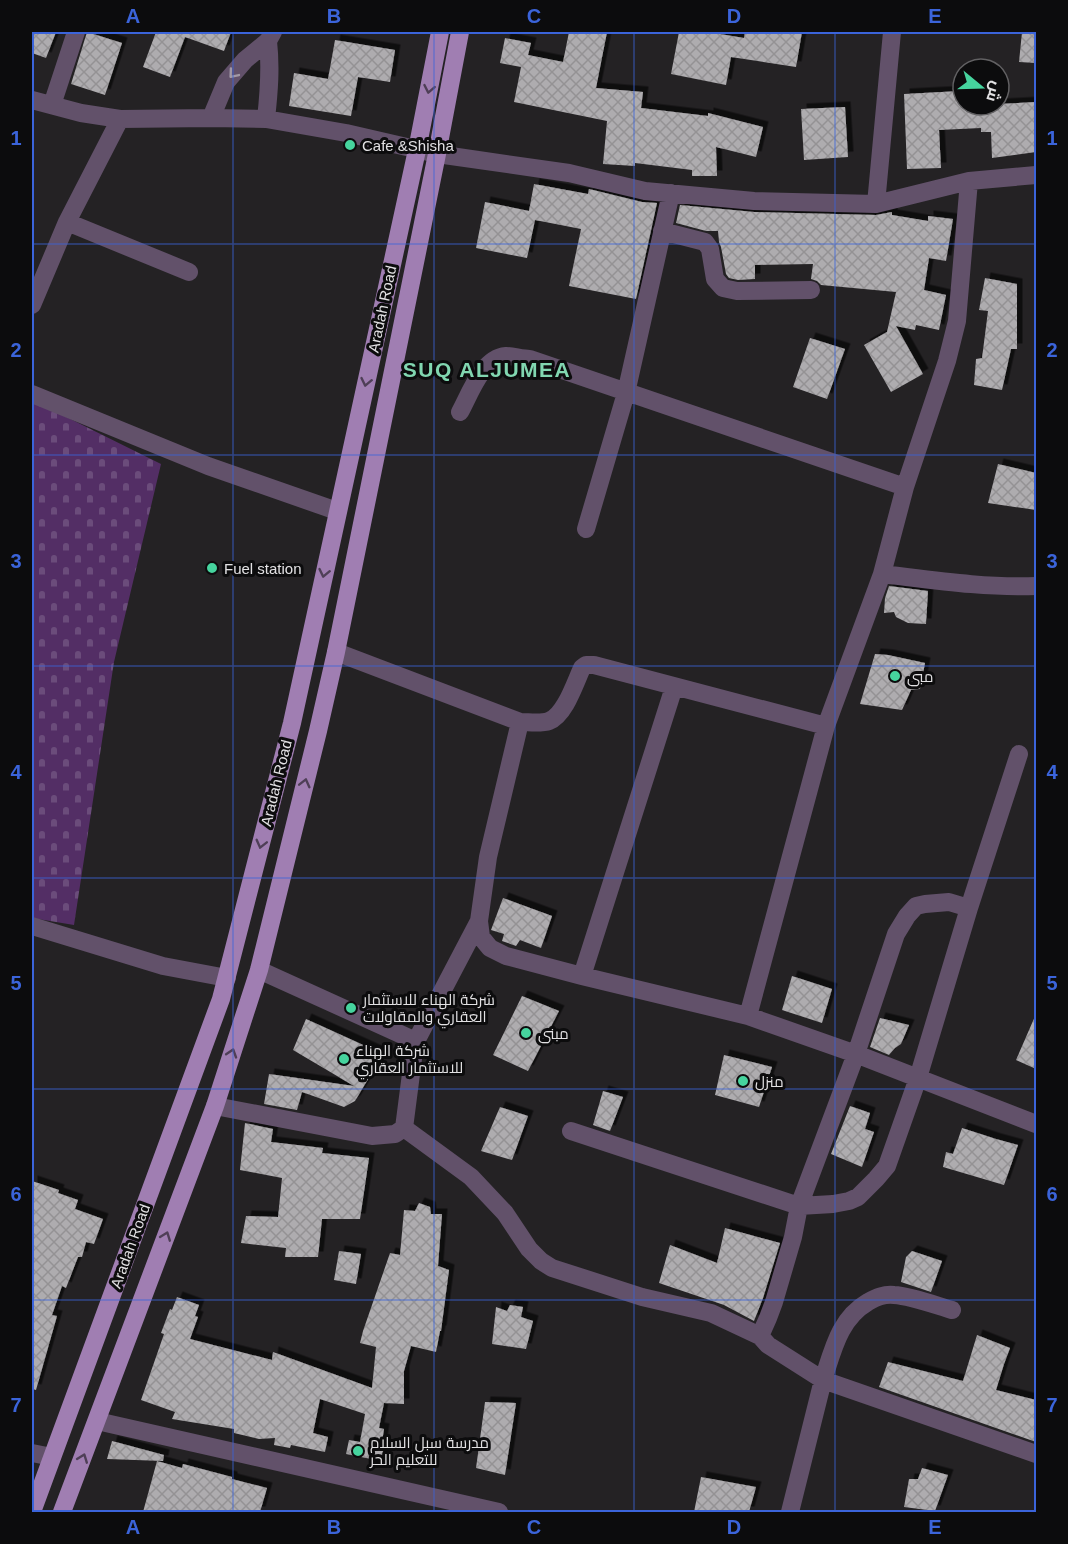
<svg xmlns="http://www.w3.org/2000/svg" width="1068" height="1544" font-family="Helvetica,Cairo,sans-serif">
<defs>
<pattern id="cemetery-stones" width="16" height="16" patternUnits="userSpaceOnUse" patternTransform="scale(1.5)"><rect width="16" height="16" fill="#532e65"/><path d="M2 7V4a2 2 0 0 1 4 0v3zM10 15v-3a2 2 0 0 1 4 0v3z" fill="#6b4c7b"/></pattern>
<pattern id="building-cross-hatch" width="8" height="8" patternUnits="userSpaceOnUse" patternTransform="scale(1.5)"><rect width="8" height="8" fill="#aeacaf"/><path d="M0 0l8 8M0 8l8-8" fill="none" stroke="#949294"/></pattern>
<filter id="shadow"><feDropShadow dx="5.5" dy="-5.5" stdDeviation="0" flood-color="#0009"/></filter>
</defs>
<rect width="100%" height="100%" fill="#242224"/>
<!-- cemetery -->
<path fill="url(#cemetery-stones)" d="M32,400L161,464L114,662L74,925L32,918Z"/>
<!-- building -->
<path fill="url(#building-cross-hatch)" filter="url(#shadow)" d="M32,32H56L46,58L32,53Z
M87,32L122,43L105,95L71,84Z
M156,32H231L224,51L185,37L170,77L143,67Z
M569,32H607L596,88L643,92L641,108L708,116V113L763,127L756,157L716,147L717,176H692V170L635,163V166L603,164L607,121L514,102L521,67L500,63L505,38L531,43L528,55L563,62Z
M679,32H708L744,38L745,32H802L796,67L731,57L726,85L671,74Z
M1022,32H1036V63L1019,62Z
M335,40L395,50L390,82L358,77L351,116L289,106L294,73L328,79Z
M961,91V105H999V104L1036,102V152L992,158L991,132H981V128L939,130L941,168L907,169L904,94Z
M845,107L848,157L804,160L801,109Z
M534,184L588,194L589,189L642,202L657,203L636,299L569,286L581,229L535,220L527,258L476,248L485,202L529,211Z
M680,205L754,212L876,215L892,212V215L928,221V216L953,219L946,261L929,258L924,290L946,295L939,330L916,325L915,330L896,326L923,374L891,392L864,345L887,332L896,292L821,285L817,281L811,279L813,264L755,265V279L738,280L729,278L726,274L721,247L719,242L718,231H706L676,223Z
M985,278L1017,284V349H1011L1002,390L974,385L976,359L982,358L988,311L979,310Z
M810,338L845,349L827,399L793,387Z
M998,464L1036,473V510L988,503Z
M889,586L928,591L926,624L908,623L896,617L894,612L884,613L885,598Z
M875,654L888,655L925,663L920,689L911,690L902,710L860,704Z
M503,898L552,916L541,948L520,940L516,946L502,941L504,934L491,930Z
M792,976L832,989L822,1023L782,1010Z
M522,996L559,1011L528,1071L493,1055Z
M1036,1014V1069L1016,1060Z
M880,1018L909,1025L901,1044L895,1048L889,1055L870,1047Z
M306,1019L383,1054L355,1101L344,1107L302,1092L297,1110L264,1104L269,1074L354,1086L293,1050Z
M724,1055L772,1067L759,1107L715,1095Z
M603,1091L623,1097L610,1131L593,1125Z
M850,1106L870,1113L865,1129L874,1132L862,1167L831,1154Z
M500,1107L528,1116L512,1160L481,1151Z
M245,1123L273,1129L271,1142L323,1148L322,1153L369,1158L360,1219H322L318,1257H285L286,1248L241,1243L246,1216L278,1217L282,1178L240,1170Z
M962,1128L996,1139L1018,1145L1004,1185L943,1167L946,1152L953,1154Z
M32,1181L59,1190L58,1193L78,1200L75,1209L103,1219L94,1244L86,1242L82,1257H78L66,1288L62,1286L52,1315L57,1316L36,1390L32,1389Z
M419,1203L430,1207L431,1214H442L438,1266L449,1270L441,1331H440L436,1352L411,1346L404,1371V1404L384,1403L379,1428L384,1429L382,1442H385L381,1461L346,1454L349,1440L360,1442L365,1414L320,1399L313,1433L328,1437L325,1452L291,1445L290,1448L274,1445L275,1438L259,1439L234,1433V1429L172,1419L175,1412L141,1400L164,1334L161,1333L170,1309L172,1310L177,1297L199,1305L195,1316L198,1317L190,1339L272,1360L273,1352L372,1388L376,1347L360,1343L363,1331L390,1253L400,1255L404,1210L415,1211Z
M725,1228L780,1243L763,1298L754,1321L724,1305L659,1283L670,1245L717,1263Z
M339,1251L361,1254L356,1284L334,1280Z
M912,1251L942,1261L931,1292L901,1282L906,1257Z
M510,1305L523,1307L521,1317L533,1321L526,1349L492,1344L496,1307L507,1311Z
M977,1335L1010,1348L1004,1364L996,1390L1036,1400V1442L879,1387L888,1362L963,1381Z
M485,1402L516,1403L505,1475L476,1468Z
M112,1441L164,1455L163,1461L107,1459Z
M157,1461L182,1468L183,1464L232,1477V1479L267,1488L260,1512H143Z
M922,1468L948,1475L935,1511L904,1507L909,1479H918Z
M701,1477L756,1487L749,1512H694Z"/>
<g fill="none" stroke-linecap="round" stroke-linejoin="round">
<!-- street -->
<path stroke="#62516a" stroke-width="18" d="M32,100L81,113L120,119L211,118L266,119L346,133L437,154L569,173L645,191L754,201L876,204L969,181L1036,175
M52,105L76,32
M211,118L226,82L245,60L268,41L273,32
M266,119C269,92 271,68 268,41
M876,204L892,32
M67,222L189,272
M662,231L705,242L710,249L715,279L723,288L737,291L811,290
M32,305L67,222L120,119
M32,394L208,466L337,511
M460,412C470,394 482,358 506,356C513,356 522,359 530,359L905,487
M586,529L626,393L671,193
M882,574C933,580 985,588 1036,586
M336,652L520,722C529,722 541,724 549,721C565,715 575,683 582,668L586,665H594L826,726
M520,722L488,857L479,921L481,937L490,948L506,956L582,976L748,1016L856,1054L896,934L907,916L916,906L925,904L949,902L969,908L1019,754
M32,926L163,966L227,978
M259,970L409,1038L415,1043L404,1128L471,1177L505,1213L529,1249L541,1261L552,1268L642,1297L711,1313L760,1336
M582,976L674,687
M748,1016L826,726L882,574L905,487L947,361L957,321L969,181
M415,1043L479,921
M215,1106L372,1136L395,1134L404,1128
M571,1131L799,1206L833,1204L849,1201L858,1197L876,1179L887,1166L918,1078L969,908
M952,1310C935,1305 911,1296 894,1295C884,1294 877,1297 868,1302C839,1319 833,1350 823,1380L1036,1454
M97,1421L499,1512
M32,1453L52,1457
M790,1512L823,1380L768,1345L760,1336L768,1318L774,1302L793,1237L799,1206L856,1054L1036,1124"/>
<!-- primary -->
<path stroke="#a07eb2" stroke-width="18" d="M32,1512L221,999L292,723L417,150L440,32
M62,1512L215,1106L259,970L318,731L336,652L437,154L460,32"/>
</g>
<!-- one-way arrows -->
<defs><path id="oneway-chevron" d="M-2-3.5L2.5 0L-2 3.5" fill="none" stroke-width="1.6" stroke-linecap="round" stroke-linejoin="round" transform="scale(1.5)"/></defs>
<use stroke="#a299a6" href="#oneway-chevron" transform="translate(233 74) rotate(130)"/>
<g stroke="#4f3f57">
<use href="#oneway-chevron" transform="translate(429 89) rotate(101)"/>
<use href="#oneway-chevron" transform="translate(366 382) rotate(102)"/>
<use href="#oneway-chevron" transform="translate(324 573) rotate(102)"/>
<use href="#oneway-chevron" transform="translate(305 783) rotate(-76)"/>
<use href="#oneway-chevron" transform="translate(261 844) rotate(104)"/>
<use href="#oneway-chevron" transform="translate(232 1053) rotate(-72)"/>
<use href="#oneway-chevron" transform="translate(166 1236) rotate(-69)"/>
<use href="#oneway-chevron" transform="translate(83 1458) rotate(-69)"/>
</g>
<!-- grid -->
<path fill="none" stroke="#3b64da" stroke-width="1.5" stroke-opacity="0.55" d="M233,32V1512M434,32V1512M634,32V1512M835,32V1512M32,244H1036M32,455H1036M32,666H1036M32,878H1036M32,1089H1036M32,1300H1036"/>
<!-- markers -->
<g fill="#46d49e" stroke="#0c0c0d" stroke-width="2">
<circle cx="350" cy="145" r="6"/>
<circle cx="212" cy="568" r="6"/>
<circle cx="895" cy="676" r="6"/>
<circle cx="351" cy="1008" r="6"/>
<circle cx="526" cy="1033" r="6"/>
<circle cx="344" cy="1059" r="6"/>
<circle cx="743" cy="1081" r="6"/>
<circle cx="358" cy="1451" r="6"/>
</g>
<g text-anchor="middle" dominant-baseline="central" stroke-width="6" stroke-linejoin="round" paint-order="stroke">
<!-- poi labels -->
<g font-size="15" fill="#e2e1e3" stroke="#0c0c0d" text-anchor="start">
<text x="362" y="145">Cafe &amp;Shisha</text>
<text x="224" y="568">Fuel station</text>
<text x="907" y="676">مبى</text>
<text x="363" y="999">شركة الهناء للاستثمار<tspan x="363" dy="17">العقاري والمقاولات</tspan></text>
<text x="538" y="1033">مبنى</text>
<text x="356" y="1050">شركة الهناء<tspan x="356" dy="17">للاستثمار العقاري</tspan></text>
<text x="755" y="1081">منزل</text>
<text x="370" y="1442">مدرسة سبل السلام<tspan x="370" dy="17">للتعليم الحر</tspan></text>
</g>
<!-- street labels -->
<g font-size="15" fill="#e2e1e3" stroke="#0c0c0d">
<text transform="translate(382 309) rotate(-78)">Aradah Road</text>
<text transform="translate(276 783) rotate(-76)">Aradah Road</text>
<text transform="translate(130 1246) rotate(-70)">Aradah Road</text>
</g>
<!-- district labels -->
<g font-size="21" font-weight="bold" letter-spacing="1.5" fill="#81d6b0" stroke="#0c0c0d">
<text x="487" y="369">SUQ ALJUMEA</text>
</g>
</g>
<!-- border -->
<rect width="1068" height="1544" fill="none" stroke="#0c0c0d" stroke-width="66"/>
<!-- north arrow -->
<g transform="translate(981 87) rotate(109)"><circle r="28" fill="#0c0c0d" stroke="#626163" stroke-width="1.5"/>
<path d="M0-4.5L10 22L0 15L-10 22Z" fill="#46d49e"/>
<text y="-9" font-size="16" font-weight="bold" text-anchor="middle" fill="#e2e1e3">ش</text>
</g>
<rect x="33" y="33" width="1002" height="1478" fill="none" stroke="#3b64da" stroke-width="2"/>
<g font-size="20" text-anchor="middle" font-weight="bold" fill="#3b64da">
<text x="133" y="23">A</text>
<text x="334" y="23">B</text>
<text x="534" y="23">C</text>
<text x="734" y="23">D</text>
<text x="935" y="23">E</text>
<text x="16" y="145">1</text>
<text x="1052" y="145">1</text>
<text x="16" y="357">2</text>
<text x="1052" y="357">2</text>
<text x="16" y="568">3</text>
<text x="1052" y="568">3</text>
<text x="16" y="779">4</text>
<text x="1052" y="779">4</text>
<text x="16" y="990">5</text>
<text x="1052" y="990">5</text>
<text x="16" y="1201">6</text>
<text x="1052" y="1201">6</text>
<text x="16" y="1412">7</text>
<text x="1052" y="1412">7</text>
<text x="133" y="1534">A</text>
<text x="334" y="1534">B</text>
<text x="534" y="1534">C</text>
<text x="734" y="1534">D</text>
<text x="935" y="1534">E</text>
</g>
</svg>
